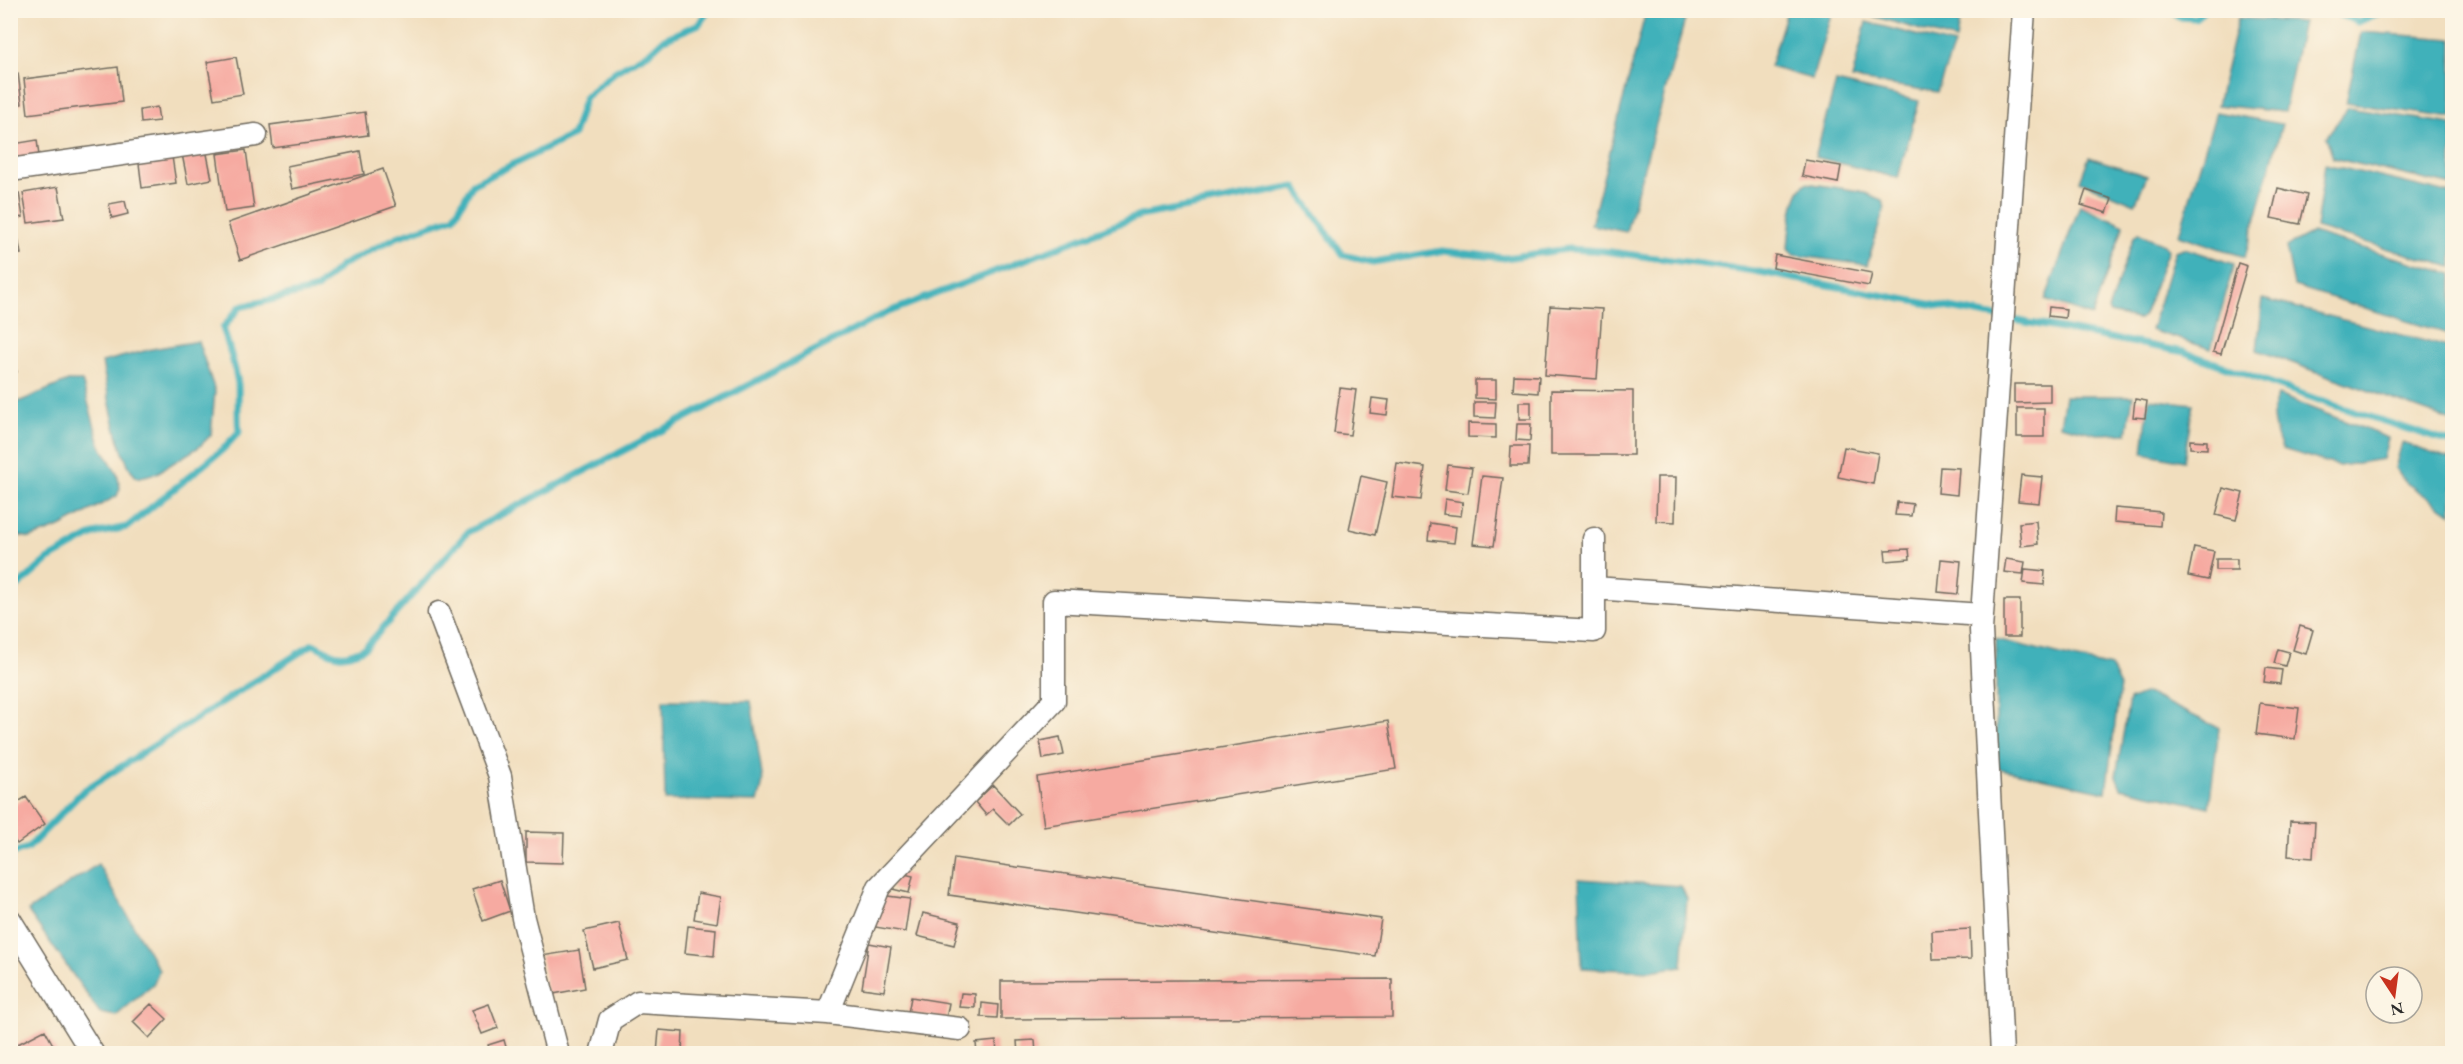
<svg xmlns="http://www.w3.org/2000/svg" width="2463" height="1064" font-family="'EB Garamond',serif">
<rect width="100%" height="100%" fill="#fcf5e5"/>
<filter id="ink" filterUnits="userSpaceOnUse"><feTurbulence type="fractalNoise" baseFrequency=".0167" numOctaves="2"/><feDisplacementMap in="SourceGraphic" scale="12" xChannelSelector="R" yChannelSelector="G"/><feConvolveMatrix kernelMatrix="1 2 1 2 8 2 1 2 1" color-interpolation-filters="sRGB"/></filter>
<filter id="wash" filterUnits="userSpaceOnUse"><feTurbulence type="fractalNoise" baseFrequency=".008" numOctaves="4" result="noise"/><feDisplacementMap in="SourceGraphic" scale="24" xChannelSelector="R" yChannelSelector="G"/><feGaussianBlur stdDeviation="1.35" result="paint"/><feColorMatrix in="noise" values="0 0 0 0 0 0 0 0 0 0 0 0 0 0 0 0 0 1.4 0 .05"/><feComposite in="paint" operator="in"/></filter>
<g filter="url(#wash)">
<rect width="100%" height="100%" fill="#f1debe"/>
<!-- water -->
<path fill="#41b1ba" stroke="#366e72" stroke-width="1.5" d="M1866,10H1961V11L1956,40L1865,14Z
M1646,11H1655L1685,20L1626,232L1591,225Z
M1787,11H1832L1812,79L1770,67Z
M2238,18L2303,22L2284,112L2217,105Z
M1866,22L1954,45L1937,92L1852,79Z
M2361,32L2452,39V118L2346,103Z
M1836,82L1919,101L1898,178L1815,157Z
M2348,108L2452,124V186L2333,158L2326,137Z
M2216,112L2282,124L2245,257L2179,235Z
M2089,157L2147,176L2135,204L2080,181Z
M2325,164L2452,194V267L2316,228Z
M1806,183L1860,191L1882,200L1884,209L1867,265L1793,255L1788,249C1789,232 1792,192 1806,183Z
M2080,205L2124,225L2092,316L2045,300Z
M2138,233L2164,244L2168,250L2144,315L2140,319H2136L2110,313L2108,310L2134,237Z
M2312,233L2452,274V335L2294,286L2286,247Z
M2184,248L2234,264L2211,349L2151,330L2175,251Z
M2263,299L2452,348V421L2257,350Z
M198,341L215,391L211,435L199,447L157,473L137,478C117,457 108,392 102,362L152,349Z
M68,381H82L100,445L117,473L120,488L117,496L60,527L30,538L11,534V405Z
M2278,395L2388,438L2383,459L2339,466L2282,449C2275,431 2268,413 2278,395Z
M2065,396H2133L2127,433L2097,434L2060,425Z
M2149,399L2193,404L2184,461L2143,453Z
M2402,443L2452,460V514L2405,482L2395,468Z
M1996,639L2110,667L2120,686L2106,792L1996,768Z
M2146,693L2219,728L2209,807L2121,788L2116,776L2129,700Z
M663,700L751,701L763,782L758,802L665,800Z
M98,864L159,970L154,983L116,1016L100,1013L28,911Z
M1579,879L1681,886L1687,899L1682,966L1650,971L1582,968Z"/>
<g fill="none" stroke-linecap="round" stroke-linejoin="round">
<!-- stream -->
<path stroke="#41b1ba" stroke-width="7" d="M2172,10L2178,17L2195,18L2205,10
M2329,10L2358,22L2385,10
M10,593L49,559L94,534L127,527L222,450L239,432C237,416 239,400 238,384C235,365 229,347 223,328L240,307L316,289L342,265L397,237L454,217L473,184L573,135L585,97L616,71L650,52L664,39L699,24L709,10
M10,854L28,848L83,791L313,644C335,656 342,660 365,648L468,532L886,313L1139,216L1295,187L1343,255L1373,262L1442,251L1505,258L1568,249L1603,251L1754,271L2184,352L2327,403L2452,443"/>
</g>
<g id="blocks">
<!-- building -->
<path fill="#f6aaa1" d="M236,57L243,94L214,99L207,62Z
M118,67L122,102L28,114L24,79Z
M18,73L22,104L10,106V74Z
M157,107L159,121L141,123L140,110Z
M365,112L368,135L273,148L270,125Z
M37,140L40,164L16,167L13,144Z
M206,149L212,179L188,184L182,154Z
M171,150L176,183L142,188L138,155Z
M246,150L254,208L225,212L217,154Z
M360,151L364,174L292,189L287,166Z
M1805,160L1841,166L1838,183L1802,176Z
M383,169L396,206L240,260L228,223Z
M58,187L64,218L28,223L23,193Z
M2278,188L2307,195L2300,224L2271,218Z
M2086,190L2112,199L2107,213L2081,205Z
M19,193L23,217L10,219V195Z
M125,201L128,214L112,218L109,204Z
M17,232L21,254L10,255V233Z
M1775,255L1872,273L1869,286L1773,268Z
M2238,263L2247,266L2221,354L2213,352Z
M1550,306L1602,309L1597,379L1545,375Z
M2049,307L2066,309L2065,318L2048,316Z
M10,359H13L17,372L10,373Z
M1514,375L1539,376L1538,393L1513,391Z
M1475,380H1496V399L1475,398Z
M2014,384H2050V402L2014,403Z
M1340,388L1356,390L1350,435L1334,433Z
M1551,390L1633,391V455H1551Z
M1372,398L1389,400L1387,415L1370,413Z
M2135,399L2147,401L2145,418L2133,417Z
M1474,402H1496L1495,418L1474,417Z
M1519,402H1531V419H1519Z
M2017,408H2044V437H2017Z
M1468,423L1496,424V438L1468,437Z
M1517,424H1531L1530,441L1516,440Z
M2190,440L2207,441V449L2190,448Z
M1511,446H1529L1528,466H1510Z
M1844,447L1878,453L1873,484L1838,477Z
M1397,463L1425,467L1421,500L1392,497Z
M1448,465L1472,468L1468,493L1445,490Z
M1940,467L1959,468L1957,495L1938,493Z
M2021,475L2042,477L2039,503L2018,501Z
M1361,476L1387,482L1375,535L1349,529Z
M1482,476L1503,478L1494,546L1473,544Z
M1657,477H1676L1675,522L1656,521Z
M2223,488L2243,493L2236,520L2216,515Z
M1445,499L1463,502L1461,516L1443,514Z
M1897,502L1913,504L1911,516L1895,515Z
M2115,508L2161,512L2160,526L2114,522Z
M2036,521L2038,544L2021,546L2019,523Z
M1430,523L1456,527L1454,543L1428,540Z
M2194,547L2214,551L2208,580L2188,576Z
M1909,549L1910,559L1886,561L1885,550Z
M1941,559L1961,561L1958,594L1938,592Z
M2006,559L2025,562L2023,574L2004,572Z
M2216,559H2237V570H2216Z
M2025,569L2045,571L2044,585L2023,583Z
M2004,600H2020V637H2004Z
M2300,626L2313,630L2306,654L2293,650Z
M2278,649L2289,652L2285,666L2274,663Z
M2266,668L2282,670L2280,684L2264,682Z
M2260,703L2299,708L2295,739L2256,734Z
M1388,721L1396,769L1044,826L1037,777Z
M1060,737L1064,755L1043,759L1040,741Z
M993,785L1020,814L1009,825L993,809L986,815L975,802Z
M26,797L45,824L17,844L10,835V807Z
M2290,821L2315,822L2313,858L2288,856Z
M526,832L564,833L563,863L526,862Z
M954,858L1381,919L1375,956L949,895Z
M896,872L913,876L909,893L892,889Z
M500,880L510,911L483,921L472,889Z
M698,893L721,897L717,923L694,919Z
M880,895L910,899L905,932L875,927Z
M923,913L960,922L954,945L917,936Z
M619,923L628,960L593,968L584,931Z
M688,926L716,929L714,956L685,953Z
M1970,929L1971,959L1933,960L1932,931Z
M869,943L891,947L884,991L862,988Z
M579,950L585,988L548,995L541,956Z
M1392,979V1017L1001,1019V981Z
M961,993L975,994V1008L959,1007Z
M911,997L949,1003L946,1019L908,1013Z
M982,1003L998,1005L997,1018L981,1017Z
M151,1004L167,1019L149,1038L133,1022Z
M489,1004L498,1028L482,1034L472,1010Z
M45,1030L58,1054H10V1048Z
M659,1030L683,1032L682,1054H657Z
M504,1040L508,1054H491L488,1045Z
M1035,1040L1036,1054H1018L1017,1041Z
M996,1041L997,1054H977L976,1043Z
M2225,1050H2261V1054H2225Z"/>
</g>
</g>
<g filter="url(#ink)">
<use href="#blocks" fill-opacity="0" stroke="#706a5e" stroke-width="1.5"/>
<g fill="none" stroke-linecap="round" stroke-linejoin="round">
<defs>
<path id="street" d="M10,170L256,135
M1594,588L1982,615
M439,613L500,776L523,918L558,1054
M10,920L93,1054
M828,1013L879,887L1054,701V601L1594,631V539
M601,1054L610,1020L638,1002L828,1013L960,1029
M2002,1054L1981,630L2024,10"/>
</defs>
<!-- street casing -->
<use href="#street" stroke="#706a5e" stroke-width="25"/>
<!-- street -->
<use href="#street" stroke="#fff" stroke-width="22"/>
</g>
</g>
<!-- margin -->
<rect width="2463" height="1064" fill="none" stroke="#fcf5e5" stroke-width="36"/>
<!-- north arrow -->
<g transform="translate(2394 995) rotate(167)"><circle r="28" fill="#fcf5e5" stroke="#a8a49b" stroke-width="1.5"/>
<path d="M0-4.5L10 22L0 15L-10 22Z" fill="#c8321e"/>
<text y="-9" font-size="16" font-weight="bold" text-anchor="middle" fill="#2b2b2b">N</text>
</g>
</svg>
